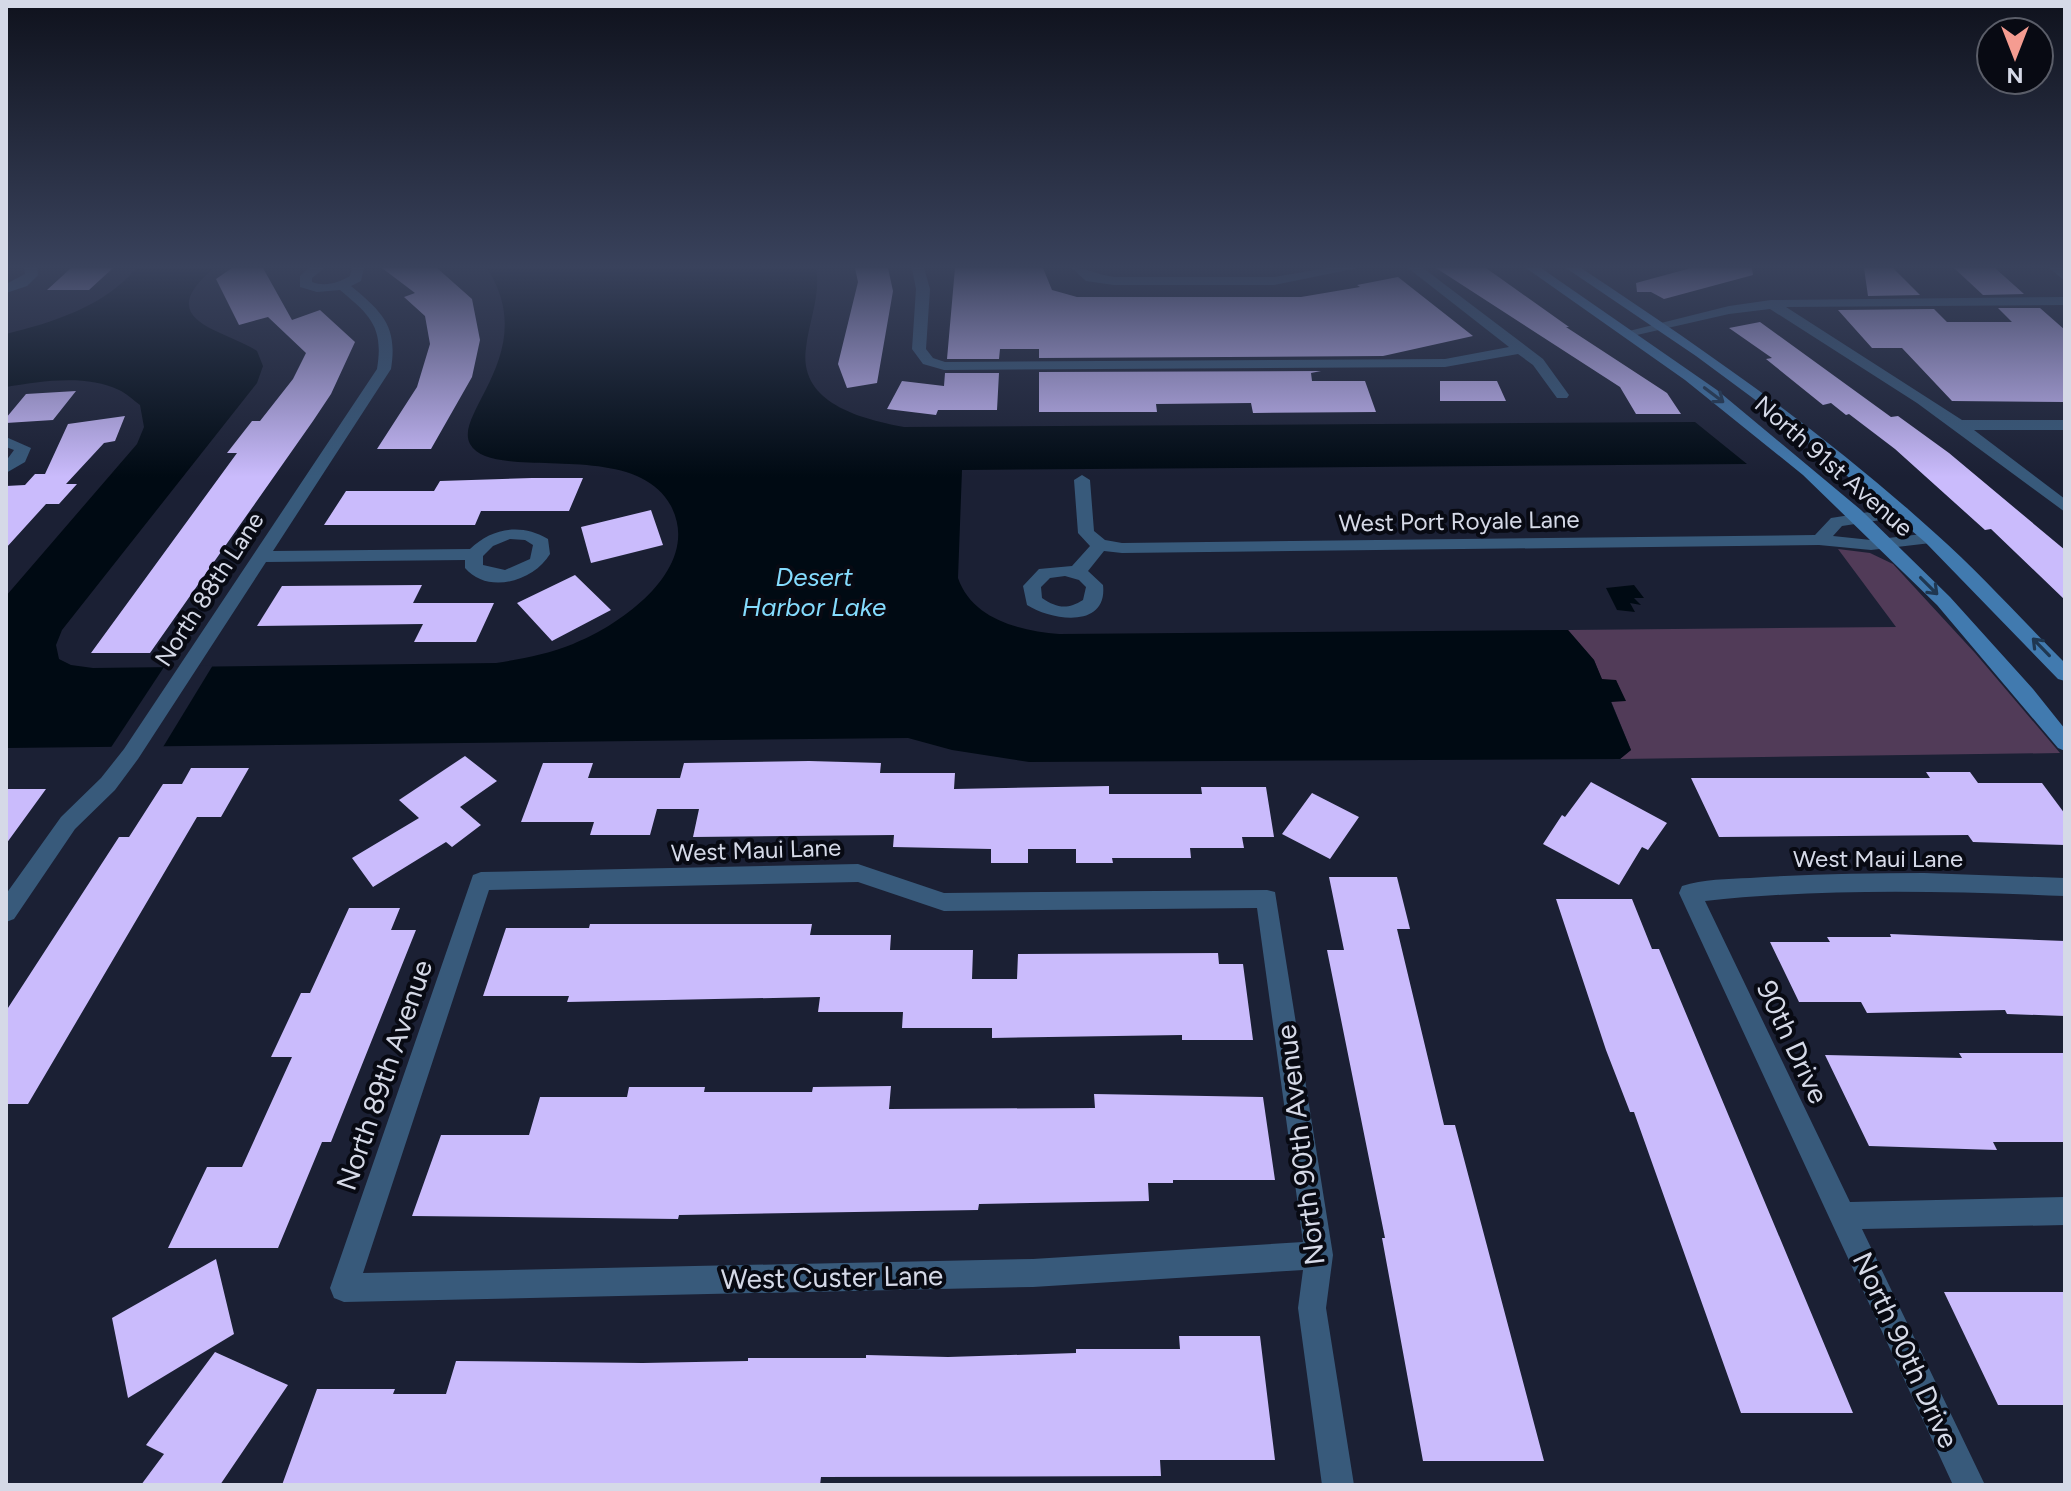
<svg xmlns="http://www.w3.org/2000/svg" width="2071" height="1491" font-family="Figtree,sans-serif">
<rect width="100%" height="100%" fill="#1b2034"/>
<!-- green -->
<path fill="#513b58" d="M1838,549L1870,553L1893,564L1975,653L2060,753L1620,759L1631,750L1611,701H1625L1616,680H1602L1594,660L1568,630L1896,627Z"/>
<!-- water -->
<path fill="#000a13" d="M136,268H214C150,322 225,329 257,351L263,366L257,383L62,630L56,645L59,659L71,665L93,668L496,663C522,659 548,654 573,644C621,625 703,568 671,506C634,436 492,484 470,444C453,413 541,352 487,268H816C821,295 809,321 806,348C798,403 861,419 904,427L1695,422L1747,464L962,470L958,578C972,619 1020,631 1059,634L1568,630L1594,660L1602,679L1616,680L1626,701L1611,702L1631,750L1620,759L1029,762L952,750L908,738L6,748V596L137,444L144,427L140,405C133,400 126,393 119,390C87,374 40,381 6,387V334C51,323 106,306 136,268Z
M1634,585L1644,598H1634L1641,605L1630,603L1635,612L1617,610L1606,588Z"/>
<!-- pier -->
<path fill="#1b2034" d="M213,665L160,752H108L164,667Z"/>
<!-- building -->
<path fill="#cabbfc" d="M71,268H113L89,290H47Z
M232,268H263L292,320L320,310L355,342L331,394L313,421L150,653H91L237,453H227L252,421H260L293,379L306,353L268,317L239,325L216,279Z
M382,268H437L472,299L480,340L472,377L431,449H377L417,387L430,344L425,316L404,297L415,293Z
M855,268H888L893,291L877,383L847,388L838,364L858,282Z
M955,268H1043L1052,290L1077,297H1301L1360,287L1357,285L1398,277L1473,336L1383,356L1039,358V349H1000L999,359H947Z
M1436,268H1486L1569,327H1566L1667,393L1681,414H1636L1620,387Z
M1691,268H1752L1753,275L1664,299L1651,292H1637L1636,283Z
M1864,268H1893L1920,295L1868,296Z
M1954,268H1995L2024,294L1983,295Z
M1998,308H2040L2065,330V402L1952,401L1902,348H1872L1838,310L1934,309L1947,322H2012Z
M1760,322L1891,417L1898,416L1949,453L2065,550V600L1991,529L1985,530L1895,449L1849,414L1846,415L1831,403L1823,405L1766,359L1772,358L1729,328Z
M1321,371L1311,373L1312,381H1365L1376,412L1253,413L1251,403L1156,404L1157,412H1039V372Z
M945,373H999L997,410H938L936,415L887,409L902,381L944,386Z
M1440,381H1497L1506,401H1440Z
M76,391L53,420L6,423V418L26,394Z
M125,416L115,441L104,443L66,484H77L59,504H46L6,548V486L25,485L35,474H45L68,424Z
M532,478H583L569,511H481L475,525H324L346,491H434L440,481Z
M651,510L663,545L591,563L581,527Z
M575,575L611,610L552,641L517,603Z
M422,585L413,603H494L476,642H414L423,624L257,626L282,586Z
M465,756L497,781L460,807L481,825L452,847L446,842L373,887L352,858L419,818L399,800Z
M809,761L881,763L880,773H955L954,789L1109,786V794H1202L1201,787H1266L1274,837H1242L1244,848H1190L1191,858H1112L1113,863H1076V849H1028V863H991V849L893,847L894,835L693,837L699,809H657L650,835H590L594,822H521L543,763H593L588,778H680L684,763Z
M191,768H249L221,817H197L28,1104H6V1011L119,837H129L163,784H182Z
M1926,772H1970L1978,783H2042L2065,814V845L1973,842L1968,835L1719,837L1691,778H1930Z
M1591,782L1667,823L1648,850L1642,847L1619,885L1543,844L1562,815L1565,817Z
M6,789H46L6,844Z
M1312,793L1359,817L1330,859L1282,834Z
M1329,877H1397L1410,929H1397L1444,1125H1455L1544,1461H1423L1382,1238H1385L1327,950H1344Z
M1556,899H1632L1652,949H1659L1853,1413H1741L1634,1112H1630L1606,1050Z
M349,908H400L391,930H416L331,1142H322L278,1248H168L207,1167H242L292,1057H271L301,993H310Z
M590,924H812L810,935H891L890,950H973L972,979H1017L1018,954L1218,953L1219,964H1243L1253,1040H1182V1035L992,1038V1028H902L903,1012H818L820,997L567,1002L569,996H483L506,928H589Z
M1890,934L2065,941V1016L2007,1014L2005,1010L1867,1013L1861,1002H1799L1770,942H1830L1827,937H1891Z
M1959,1053H2065V1142H1993L1997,1150L1869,1146L1825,1055L1962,1058Z
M891,1086L889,1109L1095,1108L1094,1094L1263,1097L1275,1180H1173V1183H1148L1149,1201L979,1204L978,1210L679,1215L678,1219L412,1216L441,1135H529L540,1097H627L629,1087H705L704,1092H812L813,1087Z
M216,1259L234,1334L128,1398L112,1318Z
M1944,1292H2065V1405H1998Z
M1179,1336H1260L1275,1460H1160L1161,1476L821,1477L820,1485H282L317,1389H395L393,1394H446L456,1361L643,1363L748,1361V1358H866V1355L948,1357L1076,1353V1349H1180Z
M215,1352L288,1385L220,1485H141L164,1454L146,1445Z"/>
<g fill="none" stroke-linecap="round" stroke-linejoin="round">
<!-- minor -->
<path fill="#385a7b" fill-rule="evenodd" d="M24,268H37L38,275L27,286L6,293V284L25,274Z
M309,268H324L312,278V282C325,287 338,283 350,276L352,268H364L361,281L351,286C382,312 398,326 391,369L273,551L470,549C492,528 521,523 548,539L550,554C534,581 488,595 465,568V560L266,562L138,759L115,790L75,829L14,919L6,922V894L61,817L101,778L124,749L377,369C384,327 370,315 340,290L317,292L300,287V276ZM510,539L525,540L533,545L530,559L505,570L483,565V556L493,546Z
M912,268H924L930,289L926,349L933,358L945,362L1445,359L1509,347L1408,268H1423L1543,359L1569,395L1567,398H1557L1533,365L1518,354L1445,367L944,370L923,364L912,349L916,289Z
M1072,268C1087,268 1098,275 1114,277H1274L1327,268H1358L1274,285H1114L1086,281Z
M2049,268H2063L2065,281Z
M2065,297V305L1786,307L1962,420H2065V430H1974L2065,499V512L1917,403L1770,309L1729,314L1628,337L1621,333L1729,306L1771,300Z
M6,437L31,448L25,462L6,473V461L14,450L6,447Z
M1082,475L1090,480L1094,531L1105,540L1122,543L1815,535L1831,518L1901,507L1907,508L1909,512L1907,516L1842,526L1833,536L1871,540L1931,533L1939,538L1931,543L1871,550L1819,545L1122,553L1104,551L1088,571L1103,585C1108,629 1052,621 1027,605L1023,586L1039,569L1072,566L1090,546L1078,533L1074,480ZM1065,576L1079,580L1086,587L1083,600C1067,610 1057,608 1042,598L1041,587L1050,578Z
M858,864L944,893L1267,890L1275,892L1333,1255L1326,1308L1354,1485H1322L1298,1308L1303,1270L1033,1287L344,1302L334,1298L330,1288L473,875L481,872ZM858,882L944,911L1257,908L1303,1242L1033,1259L363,1273L489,890Z
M1924,873L2065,878V896C1945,891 1825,888 1705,901L1850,1202L2065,1197V1225L1862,1229L1985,1485H1953L1679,893L1682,886C1703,879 1728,879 1750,878C1808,874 1866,873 1924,873Z"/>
<!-- secondary -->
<path fill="#417aaf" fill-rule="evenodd" d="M1526,268H1541L1717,390L1861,510L1950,597L2033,689L2065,729V751L2058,748L1937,605L1803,475L1685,380Z
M1566,268H1581C1705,350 1826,434 1936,534C1981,574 2022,620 2065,663V681L2058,679L1925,542L1769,410L1696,356Z"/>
</g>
<!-- one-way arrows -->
<defs><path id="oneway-shaft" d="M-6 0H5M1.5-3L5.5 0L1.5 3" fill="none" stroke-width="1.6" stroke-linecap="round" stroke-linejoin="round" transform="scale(2)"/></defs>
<g stroke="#1f3751">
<use href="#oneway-shaft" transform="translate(1714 395) rotate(37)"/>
<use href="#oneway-shaft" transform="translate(1929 586) rotate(45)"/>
<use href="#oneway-shaft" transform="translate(2041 647) rotate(-134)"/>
</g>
<!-- sky -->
<linearGradient id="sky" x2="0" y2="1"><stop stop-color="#0f121d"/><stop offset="0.56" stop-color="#39425c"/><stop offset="1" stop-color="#39425c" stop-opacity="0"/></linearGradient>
<rect width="2071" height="477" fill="url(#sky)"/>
<g text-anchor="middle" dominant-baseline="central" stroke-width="8" stroke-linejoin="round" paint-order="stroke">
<!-- street labels -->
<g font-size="24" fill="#d5d9e7" stroke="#080a13">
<text transform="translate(1834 466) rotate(41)">North 91st Avenue</text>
<text transform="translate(1459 521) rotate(-1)">West Port Royale Lane</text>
<text transform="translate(209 589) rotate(-57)">North 88th Lane</text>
<text transform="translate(756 850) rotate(-2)">West Maui Lane</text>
<text x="1878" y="858">West Maui Lane</text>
</g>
<!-- water labels -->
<g font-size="26" font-style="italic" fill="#85dcfe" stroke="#080a13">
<text x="814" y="577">Desert<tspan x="814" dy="30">Harbor Lake</tspan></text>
</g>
<!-- near-street labels -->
<g font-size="28" fill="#d5d9e7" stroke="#080a13">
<text transform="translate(1793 1042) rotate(65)">90th Drive</text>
<text transform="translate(384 1075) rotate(-71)">North 89th Avenue</text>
<text transform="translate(1300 1145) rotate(-97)">North 90th Avenue</text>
<text transform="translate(832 1277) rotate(-1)">West Custer Lane</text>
<text transform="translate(1906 1350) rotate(65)">North 90th Drive</text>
</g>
</g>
<!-- border -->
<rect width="2071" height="1491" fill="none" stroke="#d5d9e7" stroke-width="16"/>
<!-- north arrow -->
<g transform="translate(2015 56) rotate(180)"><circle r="38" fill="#080a13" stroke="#5a5d68" stroke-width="2"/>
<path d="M0-6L14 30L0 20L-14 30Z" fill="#f59c91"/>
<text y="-12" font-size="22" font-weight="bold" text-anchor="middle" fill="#d5d9e7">N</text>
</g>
</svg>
